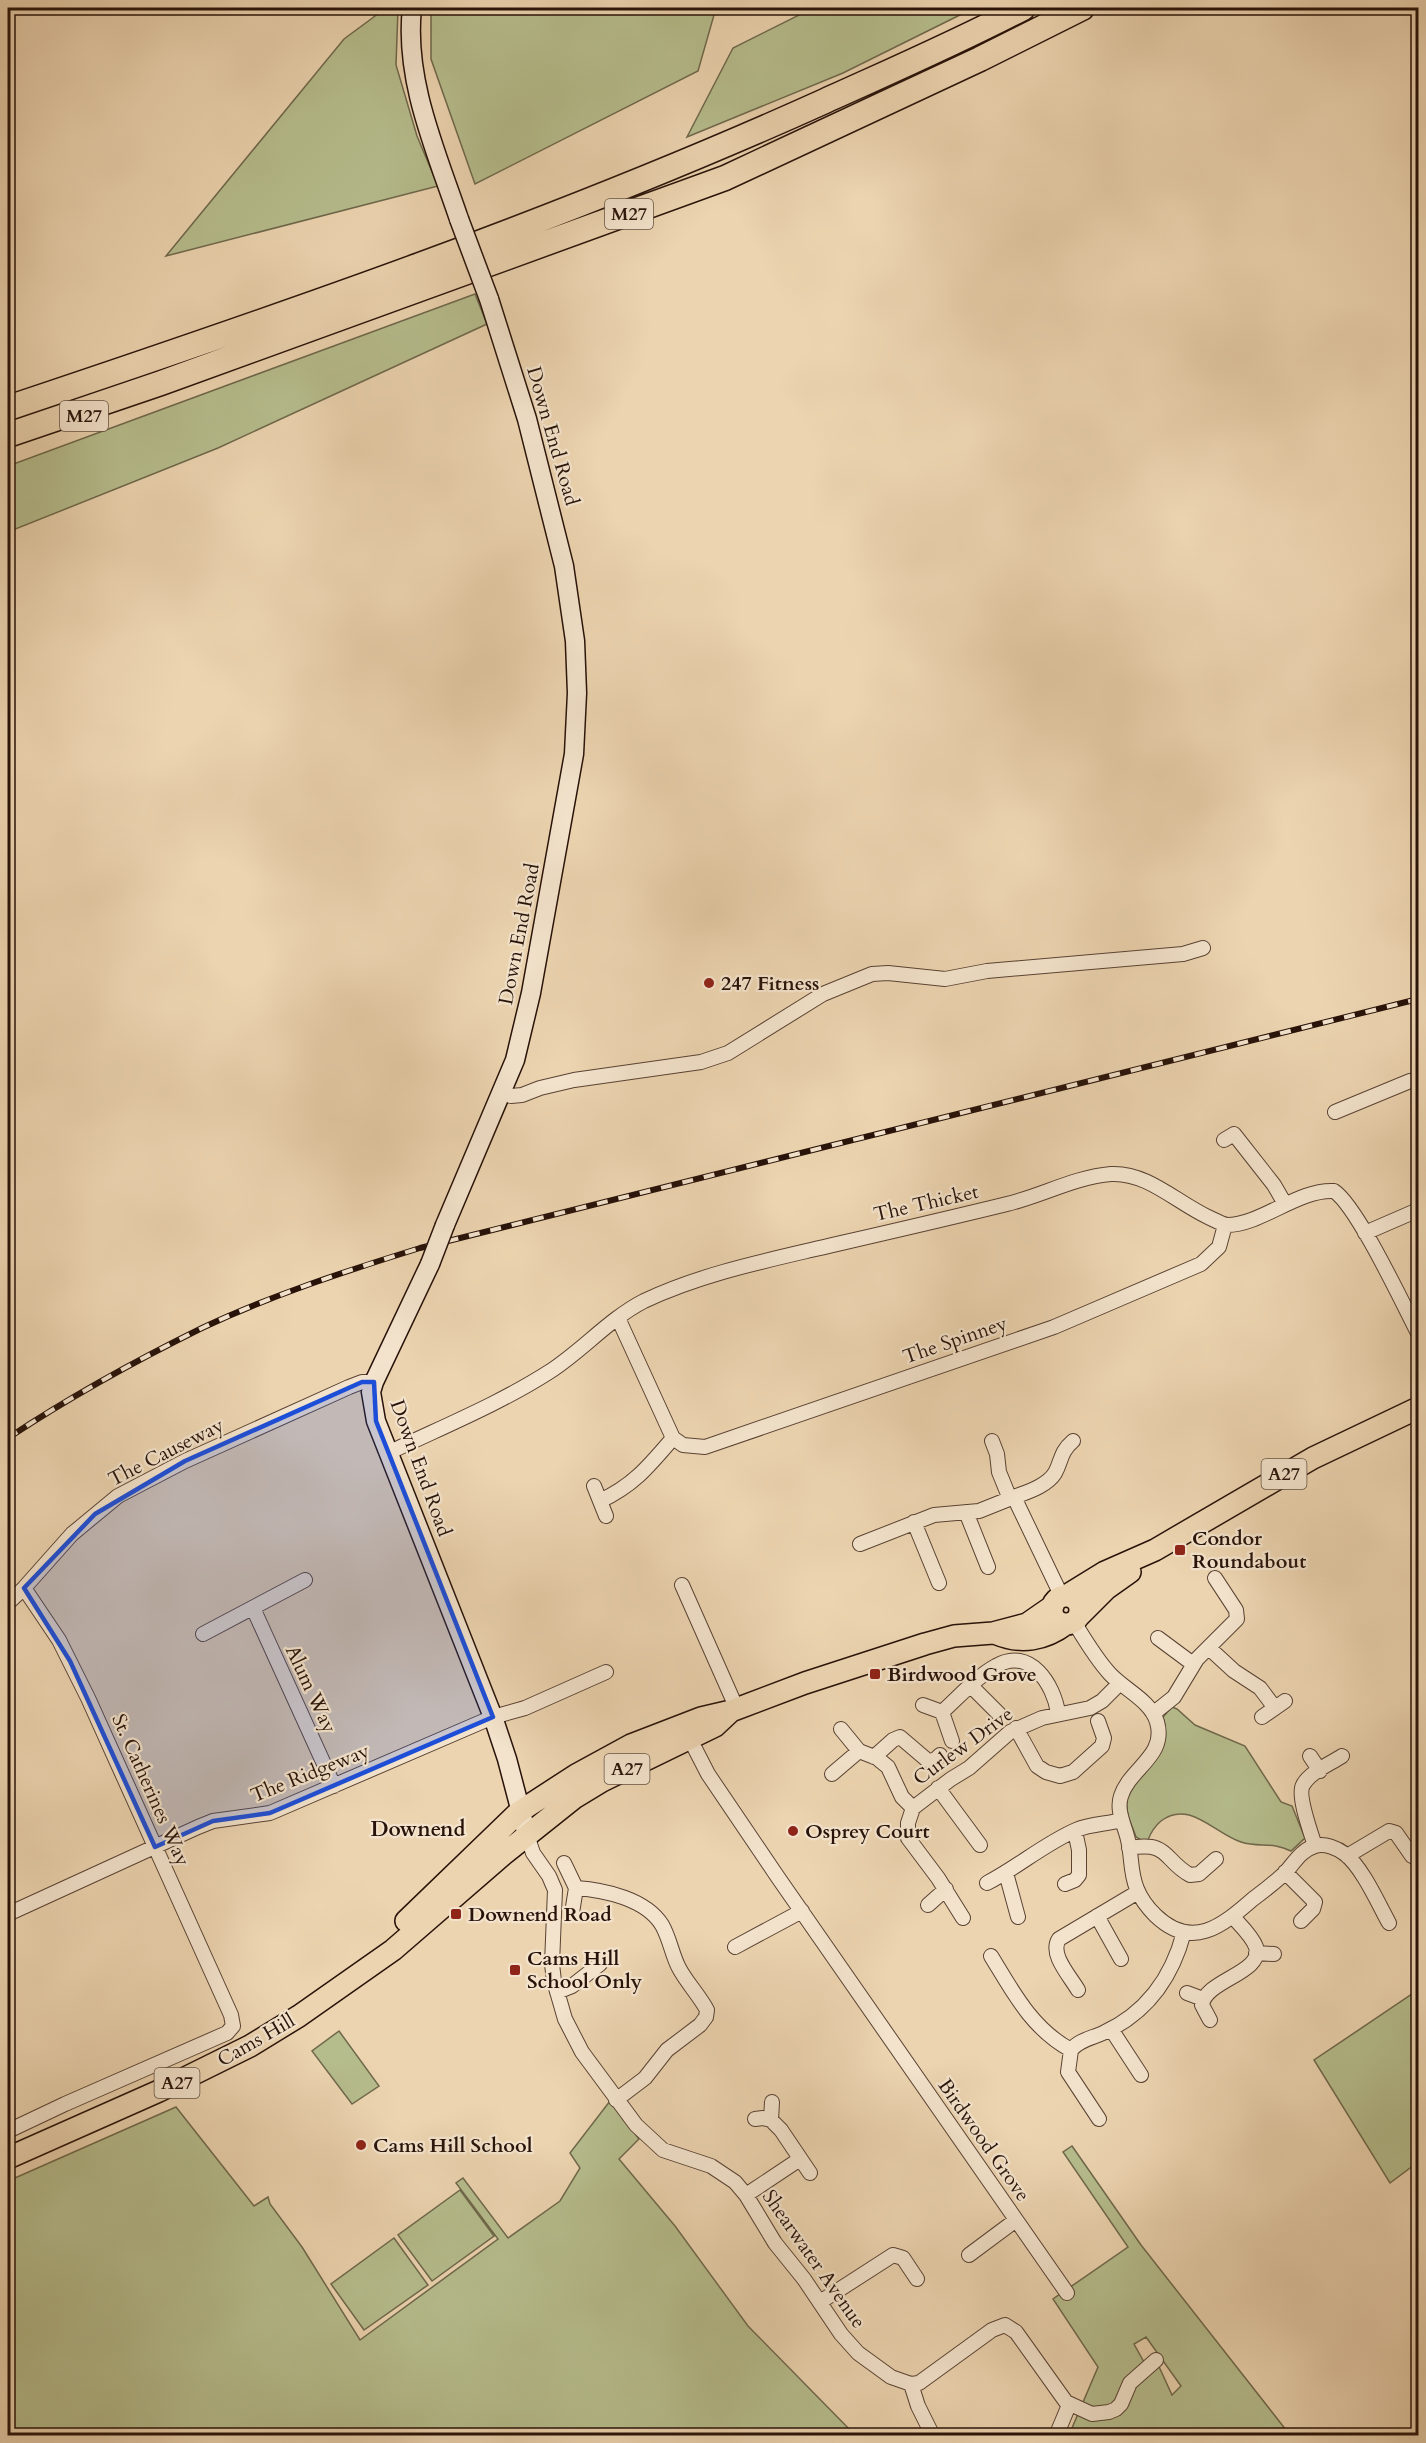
<svg xmlns="http://www.w3.org/2000/svg" width="1426" height="2443" font-family="Cardo,serif">
<rect width="100%" height="100%" fill="#ecd4b0"/>
<filter id="stains"><feTurbulence type="fractalNoise" baseFrequency=".00333" numOctaves="4"/><feColorMatrix values="0 0 0 0 .2 0 0 0 0 .09 0 0 0 0 .02 0 0 0 .5 -.17"/></filter>
<radialGradient id="worn" r=".72"><stop offset=".6" stop-color="#630" stop-opacity="0"/><stop offset="1" stop-color="#630" stop-opacity=".3"/></radialGradient>
<!-- green -->
<path fill="#b6bd8d" stroke="#6f684b" stroke-width="1.5" fill-rule="evenodd" d="M386,8L398,9L396,65L417,136L438,186L166,256L344,39Z
M431,8H716L698,71L475,184L431,59Z
M813,8H974L843,73L687,137L733,48Z
M475,294L487,324L218,448L8,532V466Z
M1172,1707L1177,1709L1195,1725L1245,1746L1281,1802L1292,1806L1305,1838L1291,1851C1271,1841 1260,1848 1241,1842C1215,1834 1189,1799 1161,1821C1155,1826 1151,1832 1148,1840H1141L1136,1837C1132,1825 1125,1813 1127,1800C1130,1766 1176,1762 1163,1717Z
M1418,1990V2162L1390,2183L1314,2060Z
M339,2031L379,2086L352,2104L312,2051Z
M610,2101L639,2139L619,2159L675,2226L748,2326L855,2435H8V2181L176,2107L254,2206L268,2197L270,2204L302,2247L360,2340L498,2239L456,2183L463,2178L508,2238L560,2201L580,2168L570,2153Z
M1072,2146L1141,2245L1290,2435H1069L1098,2367L1053,2299L1128,2247L1063,2152ZM1146,2337L1181,2386L1172,2395L1156,2360L1144,2362L1134,2344Z
M460,2190L494,2236L432,2281L398,2235Z
M394,2238L428,2285L364,2330L331,2284Z"/>
<g fill="none" stroke-linecap="round" stroke-linejoin="round">
<defs>
<path id="street" d="M502,1093L511,1096L522,1095L540,1088L574,1080L701,1062L728,1053L823,994L872,974L888,973L945,979L987,971L1183,954L1203,948
M1335,1112L1410,1081L1418,1080
M1224,1140L1234,1134L1274,1185L1285,1204
M1365,1233L1418,1210
M618,1318L673,1438
M992,1441L997,1454L999,1472L1010,1499
M388,1453C442,1427 499,1404 549,1372C582,1351 609,1319 644,1301C697,1276 755,1263 811,1250C876,1235 942,1220 1007,1204C1041,1196 1075,1177 1111,1174C1147,1172 1176,1202 1208,1217C1213,1219 1221,1224 1227,1225C1261,1225 1298,1189 1334,1191C1357,1206 1403,1304 1418,1333
M594,1486L606,1516
M1014,1497C1027,1492 1047,1486 1055,1473C1062,1460 1060,1452 1073,1441
M600,1501C634,1485 649,1466 673,1438L683,1445L705,1447L1054,1327L1201,1264L1219,1247L1225,1225
M966,1512L988,1567
M914,1522L939,1583
M860,1544L934,1515L979,1511L1014,1497L1062,1597
M682,1585L737,1709
M8,1603L24,1588L72,1534L118,1496L185,1461L349,1387L362,1382H374
M253,1608L334,1786
M1074,1622C1085,1640 1096,1659 1110,1674C1125,1690 1151,1701 1157,1722C1167,1756 1130,1768 1121,1796C1116,1811 1125,1826 1128,1840C1132,1856 1130,1873 1137,1889C1141,1899 1148,1908 1155,1915C1192,1951 1222,1926 1253,1899C1264,1891 1275,1882 1285,1873C1294,1863 1301,1850 1315,1846C1325,1843 1337,1848 1345,1854C1362,1867 1378,1903 1389,1923
M203,1634L305,1580
M1158,1638L1193,1664
M1209,1648L1234,1671L1260,1688L1275,1708
M971,1686L999,1714
M923,1705L942,1712L952,1741
M942,1712C959,1697 976,1677 996,1666C1030,1646 1054,1685 1058,1713
M1154,1713L1174,1697L1197,1659L1237,1619L1236,1610L1215,1578
M1262,1717L1285,1701
M1016,1728L1037,1766L1046,1772L1060,1776L1073,1772L1102,1746L1104,1738L1098,1721
M841,1729L859,1751L877,1758L888,1767L902,1797L913,1808
M690,1739L708,1774L777,1876L1067,2293
M1310,1756L1320,1771
M874,1757L893,1740L900,1737L927,1760L934,1761L940,1755
M832,1774L859,1751
M938,1788L980,1845
M527,1835L533,1853L549,1876L555,1890L552,1964L554,1981L565,2019L582,2052L636,2125L663,2150L711,2166L735,2182L746,2195L775,2243L804,2279L841,2334L858,2353L891,2377L911,2384L919,2383L992,2330L1005,2325L1016,2332L1066,2402L1092,2414L1109,2412L1116,2409L1121,2404L1130,2383L1156,2360
M1315,1846C1311,1833 1297,1795 1303,1785C1310,1772 1330,1764 1342,1756
M1129,1848C1170,1841 1163,1860 1190,1875L1199,1874L1216,1859
M1347,1856L1389,1831L1396,1833L1412,1856H1418
M564,1863L576,1888L572,1913
M1285,1872L1315,1902L1313,1909L1301,1921
M1006,1873L1018,1917
M987,1883C1018,1867 1044,1844 1076,1830C1090,1824 1107,1824 1122,1820
M1065,1884L1075,1880L1079,1875V1850L1075,1831
M576,1888C605,1890 646,1899 662,1925C670,1939 672,1955 679,1968C687,1983 699,1995 707,2010L706,2017L700,2025L667,2050L645,2078L616,2100
M928,1905L946,1889
M8,1914L198,1827L213,1821L270,1813L493,1717L525,1708L606,1672
M1097,1916L1121,1959
M963,1918L938,1878L908,1838V1823L913,1808L951,1779L969,1768L1010,1732L1042,1718L1090,1708L1102,1701L1120,1683
M735,1947L802,1911
M1256,1953L1274,1954
M991,1956C1013,1992 1032,2029 1071,2050
M1078,1990C1070,1976 1049,1954 1059,1939L1138,1892
M557,1992L572,1986L600,1964
M1187,1993L1203,1999
M1210,2020L1202,2005C1205,1980 1264,1973 1256,1947C1252,1936 1240,1925 1233,1917
M1111,2029L1141,2075
M755,2119L763,2118L771,2120L772,2102
M1099,2119L1068,2072L1071,2050C1079,2040 1092,2038 1103,2033C1147,2013 1172,1978 1184,1932
M771,2120L781,2130L810,2173
M8,2131L65,2104L227,2033L233,2026L231,2015L88,1698L59,1640L24,1588
M746,2195L800,2159
M969,2255L1016,2220
M820,2302L893,2255L903,2258L917,2279
M911,2384L918,2406L933,2436
M1056,2436L1069,2405"/>
<path id="secondary" d="M412,8C404,80 436,151 459,219
M445,1225L515,1060L531,993L574,754L577,693L575,641L564,566L527,419L489,299
M430,1264L374,1382L371,1392L376,1421L493,1717L507,1759L527,1835"/>
<path id="primary" d="M1052 1610a14 14 0 1 1 28 0a14 14 0 1 1-28 0Z
M1066,1596L1105,1572L1155,1550L1313,1458L1418,1408
M1079,1616L1106,1589L1130,1572
M997,1634C1021,1644 1045,1640 1066,1624
M406,1921L519,1812L576,1775L631,1745L701,1718L731,1711L805,1683L925,1644L954,1636L993,1633L1027,1624L1053,1606
M8,2158L159,2091L250,2046L299,2016L393,1950L505,1853L574,1798L602,1781L715,1726L731,1711"/>
<path id="highway" d="M8,408C283,316 559,221 825,101C891,71 958,42 1023,8
M8,435L161,383L725,178L980,59L1082,8"/>
</defs>
<!-- street casing -->
<use href="#street" stroke="#594233" stroke-width="16"/>
<!-- secondary casing -->
<use href="#secondary" stroke="#281209" stroke-width="21"/>
<!-- primary casing -->
<use href="#primary" stroke="#281209" stroke-width="24"/>
<!-- highway casing -->
<use href="#highway" stroke="#281209" stroke-width="27"/>
<!-- street -->
<use href="#street" stroke="#f3e3cc" stroke-width="14"/>
<!-- secondary -->
<use href="#secondary" stroke="#f3e3cc" stroke-width="18"/>
<!-- primary -->
<use href="#primary" stroke="#ecd4b0" stroke-width="21"/>
<!-- highway -->
<use href="#highway" stroke="#ecd4b0" stroke-width="24"/>
<defs>
<path id="rail" d="M8,1438C70,1397 135,1361 202,1328C272,1295 346,1271 420,1248L1418,999"/>
</defs>
<!-- rail casing -->
<use href="#rail" stroke="#281209" stroke-width="6"/>
<!-- rail -->
<use href="#rail" stroke="#f3e3cc" stroke-width="4" stroke-dasharray="11" stroke-linecap="butt"/>
<defs>
<path id="secondary-bridge" d="M459,219L489,299
M430,1264L445,1225"/>
</defs>
<!-- secondary-bridge casing -->
<use href="#secondary-bridge" stroke="#281209" stroke-width="21" stroke-linecap="butt"/>
<!-- secondary-bridge -->
<use href="#secondary-bridge" stroke="#f3e3cc" stroke-width="18"/>
</g>
<!-- marked area -->
<path fill="#1d4ed8" fill-opacity="0.2" stroke="#1d4ed8" stroke-width="4.5" stroke-linejoin="round" d="M362,1382H374L376,1421L493,1717L270,1813L213,1821L155,1847L70,1661L24,1588L95,1514L185,1461Z"/>
<!-- markers -->
<g fill="#8f2418" stroke="#f3e3cc" stroke-width="2">
<circle cx="709" cy="983" r="6"/>
<rect x="1174" y="1544" width="12" height="12" rx="3"/>
<rect x="869" y="1668" width="12" height="12" rx="3"/>
<circle cx="793" cy="1831" r="6"/>
<rect x="450" y="1908" width="12" height="12" rx="3"/>
<rect x="509" y="1964" width="12" height="12" rx="3"/>
<circle cx="361" cy="2145" r="6"/>
</g>
<g text-anchor="middle" dominant-baseline="central" stroke-width="4.5" stroke-linejoin="round" paint-order="stroke">
<!-- shield labels -->
<g fill="#f3e3cc" stroke="#655144" stroke-width="1.5">
<rect x="605" y="199" width="48" height="30" rx="4.5"/>
<rect x="60" y="401" width="48" height="30" rx="4.5"/>
<rect x="1261.5" y="1459" width="45" height="30" rx="4.5"/>
<rect x="604.5" y="1754" width="45" height="30" rx="4.5"/>
<rect x="154.5" y="2068" width="45" height="30" rx="4.5"/>
</g>
<g font-size="18" font-weight="bold" fill="#281209">
<text x="629" y="214">M27</text>
<text x="84" y="416">M27</text>
<text x="1284" y="1474">A27</text>
<text x="627" y="1769">A27</text>
<text x="177" y="2083">A27</text>
</g>
<!-- street labels -->
<g font-size="20" fill="#281209" stroke="#f3e3cc">
<text transform="translate(553 436) rotate(74)">Down End Road</text>
<text transform="translate(519 934) rotate(-79)">Down End Road</text>
<text transform="translate(926 1203) rotate(-13)">The Thicket</text>
<text transform="translate(955 1340) rotate(-19)">The Spinney</text>
<text transform="translate(166 1452) rotate(-27)">The Causeway</text>
<text transform="translate(421 1468) rotate(70)">Down End Road</text>
<text transform="translate(311 1689) rotate(65)">Alum Way</text>
<text transform="translate(963 1746) rotate(-36)">Curlew Drive</text>
<text transform="translate(310 1773) rotate(-22)">The Ridgeway</text>
<text transform="translate(151 1790) rotate(66)">St. Catherines Way</text>
<text transform="translate(256 2040) rotate(-30)">Cams Hill</text>
<text transform="translate(984 2140) rotate(55)">Birdwood Grove</text>
<text transform="translate(814 2259) rotate(55)">Shearwater Avenue</text>
</g>
<!-- poi labels -->
<g font-size="20" font-weight="bold" fill="#281209" stroke="#f3e3cc" text-anchor="start">
<text x="721" y="983">247 Fitness</text>
<text x="1192" y="1538">Condor<tspan x="1192" dy="23">Roundabout</tspan></text>
<text x="887" y="1674">Birdwood Grove</text>
<text x="805" y="1831">Osprey Court</text>
<text x="468" y="1914">Downend Road</text>
<text x="527" y="1958">Cams Hill<tspan x="527" dy="23">School Only</tspan></text>
<text x="373" y="2145">Cams Hill School</text>
</g>
<!-- neighbourhood labels -->
<g font-size="21" font-weight="bold" fill="#281209" stroke="#f3e3cc">
<text x="418" y="1829">Downend</text>
</g>
</g>
<!-- margin -->
<rect width="1426" height="2443" fill="none" stroke="#ecd4b0" stroke-width="30"/>
<rect x="9" y="9" width="1408" height="2425" fill="none" stroke="#281209" stroke-width="3"/>
<rect x="15" y="15" width="1396" height="2413" fill="none" stroke="#281209" stroke-width="1.5"/>
<rect width="100%" height="100%" filter="url(#stains)"/>
<rect width="100%" height="100%" fill="url(#worn)"/>
</svg>
